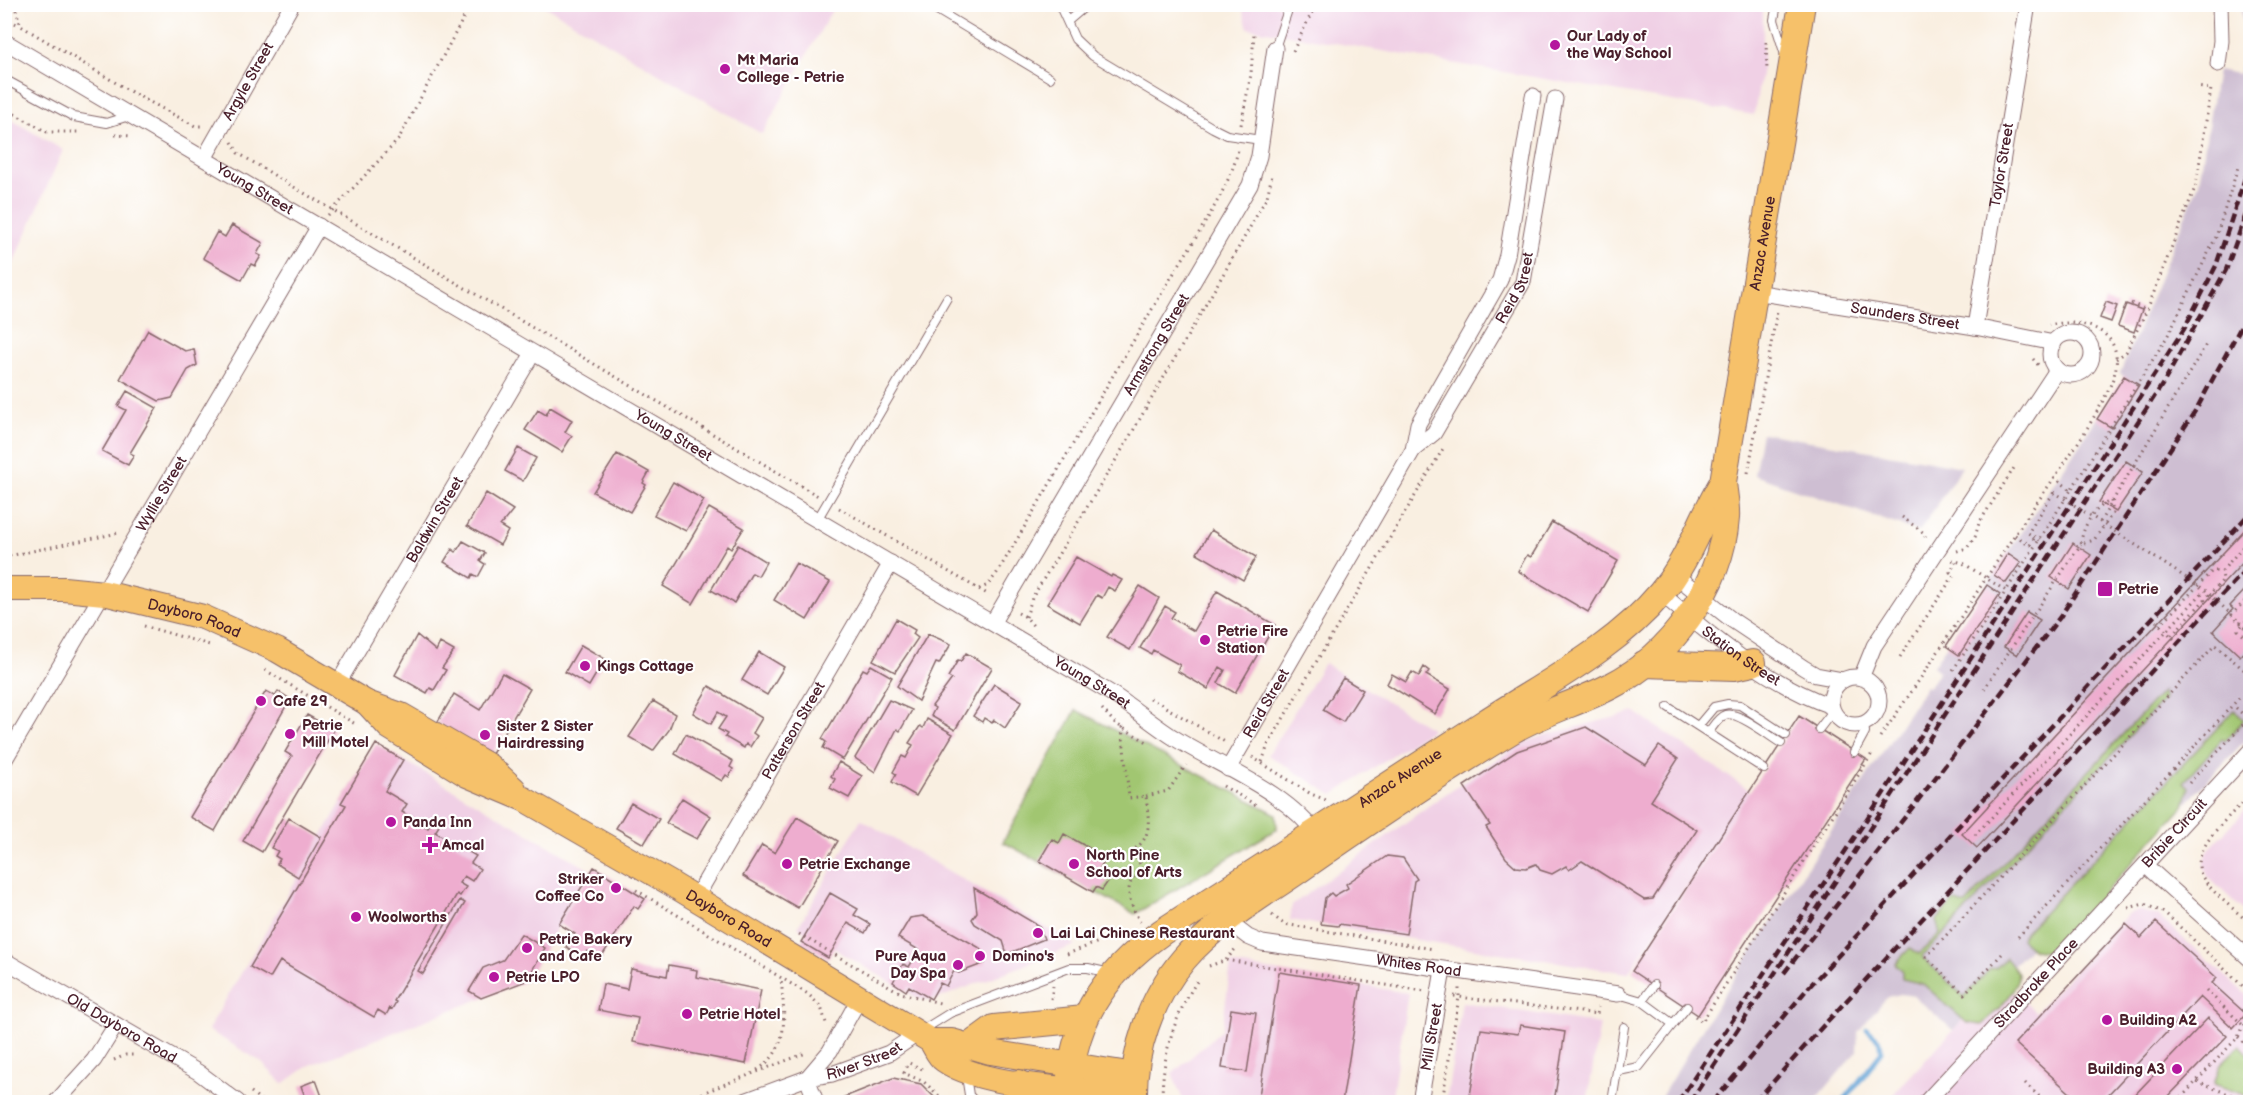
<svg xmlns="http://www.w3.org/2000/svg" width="2255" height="1107" font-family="'Balsamiq Sans',sans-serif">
<rect width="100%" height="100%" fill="#fff"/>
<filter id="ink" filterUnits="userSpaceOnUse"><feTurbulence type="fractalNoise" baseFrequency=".0167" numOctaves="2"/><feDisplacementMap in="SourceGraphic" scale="12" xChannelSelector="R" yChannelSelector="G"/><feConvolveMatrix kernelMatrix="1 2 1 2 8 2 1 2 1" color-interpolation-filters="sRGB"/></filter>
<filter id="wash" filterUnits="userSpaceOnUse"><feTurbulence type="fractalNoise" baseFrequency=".008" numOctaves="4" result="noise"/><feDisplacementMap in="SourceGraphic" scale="24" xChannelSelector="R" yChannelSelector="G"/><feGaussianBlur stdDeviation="1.35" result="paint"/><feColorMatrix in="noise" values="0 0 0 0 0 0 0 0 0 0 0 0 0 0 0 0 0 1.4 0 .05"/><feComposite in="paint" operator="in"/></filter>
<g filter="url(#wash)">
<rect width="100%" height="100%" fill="#f9efe1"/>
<!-- built -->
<path fill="#f0d0e5" d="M543,5H835L762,134Z
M1241,5H1763V62L1754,115L1248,28Z
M5,116L63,150L5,283Z
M1324,663L1432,729L1333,795L1268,755Z
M1635,712L1750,791L1628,973L1290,920L1292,905L1438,799L1519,744L1549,734Z
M376,744L590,870L526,981L308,1066L283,1084L260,1061L208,1030Z
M2250,805V917L2208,877L2204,865L2207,853L2214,844Z
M861,819L897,841L1076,945L934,1000L919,999L798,927Z
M2138,910L2158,916L2250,998V1102H1886L1999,981L2036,1012L2128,914Z
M1231,964L1408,993L1391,1102H1184L1172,1074L1222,1030Z
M1462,1002L1600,1024L1587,1102H1446Z"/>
<!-- industrial -->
<path fill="#cebed2" d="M2241,5H2250V694L2245,700L2250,705V735L2178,812L2166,802L1953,1030L1914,996L1901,994L1887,997L1858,1032L1857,1051L1814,1102H1658L1715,1008L1926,686L1929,687L1939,671L1933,666L2124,377L2120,373L2199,183L2217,70L2239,74L2245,42Z
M1762,433L1930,461L1962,467L1919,532L1754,475Z"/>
<!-- green -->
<path fill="#a1c671" stroke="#76724e" stroke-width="1.5" d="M2163,691L2164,699L1922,957L1964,997L1990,969L1996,968L2006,958L2018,973C2018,995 1995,1011 1982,1025L1967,1023L1923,984L1902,979V970L1895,964L1910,948L1919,954L1940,933L1936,921L1954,901L1965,905Z
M1076,710L1276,814L1277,829L1135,914L1003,842Z
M2234,710L2244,720L2225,741L2222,739L2184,782L2189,787L2184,806L2058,944L2047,952L2033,950L2021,939L2022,936Z
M2240,1045L2250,1055V1088L2247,1096L2214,1084L2220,1065Z"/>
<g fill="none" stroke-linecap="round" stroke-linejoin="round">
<!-- stream -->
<path stroke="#62a3d5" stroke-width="5" d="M1843,1102L1882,1052L1879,1040L1867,1029"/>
</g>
<g id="blocks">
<!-- building -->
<path fill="#eeadcf" d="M232,225L263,243L257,254L261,256L255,266L251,264L242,280L203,258L217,232L225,237Z
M2106,302L2117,306L2111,322L2100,318Z
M2126,304L2142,310L2134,332L2118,326Z
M148,330L185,351L194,349L197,365L188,370L172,398L159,401L120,379Z
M2124,376L2139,385L2112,428L2097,419Z
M127,391L157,408L130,453L134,455L128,465L102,451L126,410L118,406Z
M550,407L572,420L565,432L572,436L562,452L525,430L538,410L546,415Z
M518,448L536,458L523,481L505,471Z
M617,454L649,472L643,483L646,485L630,512L593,492Z
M2126,461L2143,472L2116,512L2099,502Z
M673,482L704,500L686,531L654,515Z
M486,493L513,510L500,526L508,531L500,545L467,526Z
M709,508L744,528L731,549L727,546L693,604L663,586Z
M1552,522L1618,561L1588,612L1518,571L1527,555L1531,557Z
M2250,524V555L1977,848L1962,834Z
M1211,530L1256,557L1243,580L1197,553Z
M463,541L485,553L480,561L485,564L478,577L473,574L471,578L444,562L452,549L456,552Z
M2073,543L2091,555L2069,589L2051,577Z
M738,545L766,562L758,576L752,573L734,603L711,590Z
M2008,553L2021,562L2006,583L1994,575Z
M1076,557L1111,577L1112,575L1122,580L1115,591L1108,587L1102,598L1097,595L1080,623L1047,604Z
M796,563L830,582L807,620L774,600Z
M1987,585L2000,594L1959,655L1946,646Z
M1140,586L1159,598L1130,650L1107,637Z
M2247,588L2250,591V645L2240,656L2213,631L2233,609L2230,606Z
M1217,591L1275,625L1235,693L1218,683L1225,670L1220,667L1208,689L1177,671L1180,665L1153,650L1151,654L1140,648L1165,606L1175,612L1171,618L1194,631Z
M2027,612L2040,620L2017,655L2004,647Z
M896,619L915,630L913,634L918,638L895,672L873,660Z
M928,634L951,644L939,664L936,663L918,701L897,686Z
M417,635L436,651L440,643L454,651L442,668L446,670L434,690L430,688L427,693L395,675Z
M581,645L605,659L589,686L565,672Z
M759,652L784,667L767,695L742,680Z
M966,653L992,668L955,730L931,716L935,708L932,706L952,679L948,677L958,660L961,661Z
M871,665L892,677L843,760L823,748L826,742L822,739L863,669L867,671Z
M1424,667L1429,671L1426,675L1450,689L1435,714L1387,684L1392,674L1406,682L1412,672L1419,676Z
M502,673L530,689L492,754L437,723L454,694L480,710Z
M1343,678L1363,690L1343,722L1323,710Z
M994,684L1022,701L1005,728L994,720L992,723L984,718L982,722L973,716Z
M709,686L762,718L753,733L757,736L750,747L746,744L744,748L725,737L727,734L718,729L726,717L718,712L711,724L693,713Z
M266,691L275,696L278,691L290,699L215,831L190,817Z
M889,700L912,710L900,731L897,729L875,772L855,758Z
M653,701L675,714L669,730L653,751L629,737Z
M307,715L334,730L262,852L243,841L292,756L285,752Z
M1799,716L1866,759L1698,1015L1632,971Z
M927,719L953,734L916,796L892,782L896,774L893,772L902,756L906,758L913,745L909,743L920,726L923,728Z
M1586,727L1646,765L1659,746L1678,759L1651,801L1697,830L1653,899L1644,900L1582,861L1569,870L1566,866L1552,874L1540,870L1536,864L1526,868L1516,867L1506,858L1486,827L1490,825L1464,786L1517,751Z
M686,734L733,761L730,767L733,769L729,777L726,775L722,781L675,754Z
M376,744L403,760L385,791L407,804L402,812L428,828L432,822L439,826L435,832L476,856L471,863L480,869L472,881L464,876L459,883L466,887L460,896L457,894L394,1001L396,1002L392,1009L390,1008L386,1015L378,1010L374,1017L280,961L270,978L250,967L346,805L341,803Z
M839,762L862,776L849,798L830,788L835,779L831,776Z
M682,798L711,816L697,839L666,823Z
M631,803L659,819L644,844L616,828Z
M797,817L838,841L798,908L743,876L762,845L775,853Z
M289,818L321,837L298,877L277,864L280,859L275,856L278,851L271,848Z
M1064,834L1107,858L1101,867L1106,870L1102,876L1109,880L1102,890L1096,887L1093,892L1039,861L1052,839L1059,843Z
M1387,856L1403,858L1417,879L1414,881L1406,934L1339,924L1338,926L1321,924L1325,898L1331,893L1334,896L1348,888L1346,884Z
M594,867L645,899L638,909L634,906L600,959L587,951L583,957L566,947L575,934L559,924Z
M974,888L1039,926L1044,939L1007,954L1003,941L975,924L972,919L977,912Z
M830,893L858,909L854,915L870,924L865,933L848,923L828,958L801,942Z
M460,900L465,903L423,974L418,971Z
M923,916L980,948L985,963L959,973L954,971L946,986L940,983L931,999L909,986L906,991L893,982L903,964L909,967L919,950L898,938L910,918Z
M2156,922L2217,978L2212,983L2246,1014L2233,1028L2200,997L2101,1102H2080L2015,1043L2126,924L2141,938Z
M521,934L545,948L526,981L481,998L469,991L483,968L503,960Z
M669,965L697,970L696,977L761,990L746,1064L633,1042L638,1018L598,1010L603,984L627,989L631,969L667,976Z
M1279,972L1361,985L1342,1102H1258Z
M1231,1009L1256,1013L1247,1072L1222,1068Z
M2208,1018L2227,1036L2163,1102H2128Z
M1520,1025L1565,1032L1554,1102H1469L1481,1029L1518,1034Z
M893,1078L921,1084L939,1102H844L842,1098Z
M316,1080L324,1102H307L301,1086Z"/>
</g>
</g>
<g filter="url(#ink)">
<use href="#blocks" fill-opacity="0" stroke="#87686b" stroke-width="1.5"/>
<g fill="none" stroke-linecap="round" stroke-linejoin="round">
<defs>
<path id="service" d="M927,4L1050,78
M1059,4L1075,39L1093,56L1213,128L1227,135L1261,140
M1777,4L1774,20L1785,55
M1068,21L1088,4
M1275,48L1290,4
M4,79L74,117L107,123L129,116
M817,520L947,298
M1668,707L1764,769
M1698,726L1714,707L1728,704L1740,705L1786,735
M1819,729L1833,711
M1708,733C1713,727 1717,718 1725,715C1737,710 1769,736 1781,743
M1854,752L1865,732L1864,724
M1642,1001L1654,985
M1673,1024L1687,1007
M921,1031L950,1013L1069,968H1088L1110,973
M1618,1071L1639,1067L1673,1024L1642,1001L1618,994
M966,1076L969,1095L975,1102
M1612,1102L1624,1027"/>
<g id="minor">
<path id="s1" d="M4,41L1109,692C1132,706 1153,725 1176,739C1223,768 1288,792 1319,838"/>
<path d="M2218,64L2221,41L2220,4"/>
<path id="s2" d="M205,157L292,4"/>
<path id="s3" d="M1755,292L1975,327L2054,343"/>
<path id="s4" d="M1975,327L2028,4"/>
<circle cx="2071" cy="354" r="21"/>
<path id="s5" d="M1413,450L1434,433L1523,282L1555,99"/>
<path d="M1675,575L1732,620L1804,668L1816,675L1843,680"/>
<path id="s6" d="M1661,593C1709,635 1770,685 1831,706"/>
<path id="s7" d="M993,622L1250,185L1259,156L1275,48"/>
<circle cx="1855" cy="701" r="24"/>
<path d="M1861,678L1874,646L2057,370"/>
<path id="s8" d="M337,685L533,353"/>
<path id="s9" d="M4,761L319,226"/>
<path id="s10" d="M1228,769L1413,450L1418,424L1500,280L1507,255L1533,96"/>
<path d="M2145,865L2250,959"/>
<path id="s11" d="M695,899L891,563"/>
<path id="s12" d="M1227,921L1248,937L1262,943L1618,994"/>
<path id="s13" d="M4,960L198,1072L238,1102"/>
<path d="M807,1078L830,1051L859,999"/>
<path d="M807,1078L816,1102"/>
<path d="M56,1102L94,1060L116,1025"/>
<path id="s14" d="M742,1102L807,1078L832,1074L889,1053L917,1034"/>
<path id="s15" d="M1420,1102L1443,970"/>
<path id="s16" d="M1926,1102L2250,751"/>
</g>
<g id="primary">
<path id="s17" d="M4,589H64L104,593L203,617L277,650L367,703L401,715L489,766L514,789"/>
<path id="s18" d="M367,703L389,727L467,775L524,799L670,883L931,1041C935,1047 938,1056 944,1060C983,1088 1085,1090 1134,1094"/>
<path d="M931,1041H952L990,1052L1135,1075"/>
</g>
<g id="trunk">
<path d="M1644,664L1734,667L1753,663"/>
<path d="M968,1047L994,1028L1084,1019"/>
<path d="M1018,1083L1026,1102"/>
<path id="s19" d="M1069,1102C1068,1027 1102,974 1162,932C1270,862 1379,792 1486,722C1546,683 1615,648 1661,593C1689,560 1701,518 1723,482"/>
<path id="s20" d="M1134,1102C1132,1051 1151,998 1184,959C1215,923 1258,898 1296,872C1366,823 1438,775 1511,731C1543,712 1578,703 1611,686C1671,656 1721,586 1726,518C1727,507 1724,494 1723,482L1802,4"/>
</g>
</defs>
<!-- service casing -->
<use href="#service" stroke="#87686b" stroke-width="10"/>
<!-- minor casing -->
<use href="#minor" stroke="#87686b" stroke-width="17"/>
<!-- primary casing -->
<use href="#primary" stroke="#87686b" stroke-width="26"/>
<!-- trunk casing -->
<use href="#trunk" stroke="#87686b" stroke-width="28"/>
<!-- path -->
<path stroke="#87686b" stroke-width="3" stroke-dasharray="1.5 4.5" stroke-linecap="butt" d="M14,4L21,26L133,93L195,126H203
M4,18L19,25
M1766,42L1767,71
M1293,51L1316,4
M4,108L47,132H78
M1241,125L1251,74L1254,34
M115,135L132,136
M232,142L238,153L282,180L818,496
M328,215L398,140L471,4
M2131,303L2147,310
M2033,359L2040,367
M2116,359L2126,352L2147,310L2196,185L2211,89L2196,87
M1748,473L1777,311
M2054,477L2071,490L2167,337L2216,237L2239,164
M2111,501L2113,513L2094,540L2081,544C2082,527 2094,507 2111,501Z
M839,508L989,595
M1902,517L1924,533L1926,539
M2100,522L2207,343
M2015,535L2030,545L2035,537
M2040,540L2028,533L2054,492
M1957,551L1967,548L1975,537L1979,523L2014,468
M4,557L118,533
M1952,560L1963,563L2006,591L2071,490
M2222,571L2250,538
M979,589L988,585L997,573C1054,478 1109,381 1166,286C1186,252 1233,185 1238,149
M1018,613L1026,617L1035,628
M2231,615L2248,598L2250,600
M1026,617L1032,598L1126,443L1240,245L1267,197L1272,175
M2156,621L2174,639
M2246,621L2238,630L2246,638
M2240,623L2244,619
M2160,625L2212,571H2222L2223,580L2171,636
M144,626L213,646
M2250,633L2246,638L2250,643
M1900,657L1954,575L1950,572L1956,562
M265,670L357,725
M1953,670L2006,591
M1984,689L2081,544
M1150,698L1225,742
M1102,709L1116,724L1147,742
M1122,727L1129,798L1146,796C1148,818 1154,837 1133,850L1142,868C1121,886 1129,901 1140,922
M1880,737C1930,667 1974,595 2022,524C2044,491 2111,403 2116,367C2121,328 2080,318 2049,325
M1252,757L1311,794L1326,800
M1262,762L1268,745L1302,686L1444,447
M2189,783L2248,719L2233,705
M1223,786L1256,805
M2250,795C2233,814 2185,851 2203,878C2214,895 2236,910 2250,924
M1146,796L1168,791L1186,765
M1975,835L2205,590
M636,890L808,994L821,1007L826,1023
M2128,908L2144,904L2165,913L2250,993
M1272,915L1284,924L1433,949
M799,934L901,993L940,1003
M2018,937L2241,696
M1067,954L1125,932
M2002,954L1964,994L1926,957L2215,645L2250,675
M1226,960L1424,991
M1209,966L1226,960L1237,947
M2206,990L2244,1026
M1454,996L1459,997V987
M1051,999L1053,986
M1695,1016L1702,1022L1873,752
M2238,1037L2250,1049
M114,1060L126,1055H133
M922,1069L909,1063L904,1073L924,1082L946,1102
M757,1070C791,1050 784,1013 781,978
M2197,1082L2250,1102
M2025,1083L2045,1102
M251,1092L263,1102
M679,1102L806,1053
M1162,1102C1162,1055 1173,1018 1199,978
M1442,1102L1459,997L1597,1014L1598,1007
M2177,1102L2238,1037L2250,1015"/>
<!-- service -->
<use href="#service" stroke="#fff" stroke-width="8"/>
<!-- minor -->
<use href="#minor" stroke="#fff" stroke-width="15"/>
<!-- primary -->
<use href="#primary" stroke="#f6c16b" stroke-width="24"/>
<!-- trunk -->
<use href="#trunk" stroke="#f6c16b" stroke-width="26"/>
<!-- rail -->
<path stroke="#4a1f2b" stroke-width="4.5" stroke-dasharray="9 4.5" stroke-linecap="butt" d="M1784,973L2060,617L2197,408L2250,310
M1678,1102L1876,805L2184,329L2216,266L2250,163
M1690,1102L2164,382L2226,270L2250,203
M1713,1102L1808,988L2250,513
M1755,1102L1823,1026L2250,565"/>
<!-- path-bridge -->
<path stroke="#87686b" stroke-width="3" stroke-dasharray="1.5 4.5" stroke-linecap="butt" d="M2054,492L2205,590L2246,628"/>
</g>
</g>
<!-- markers -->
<g fill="#b5179e" stroke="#fff" stroke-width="2">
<circle cx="1555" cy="45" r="6"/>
<circle cx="725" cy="69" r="6"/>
<rect x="2097" y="581" width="16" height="16" rx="3"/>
<circle cx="1205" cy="640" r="6"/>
<circle cx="585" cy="666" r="6"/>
<circle cx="261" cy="701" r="6"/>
<circle cx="290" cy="734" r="6"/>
<circle cx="485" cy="735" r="6"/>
<circle cx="391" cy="822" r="6"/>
<path d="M427 836h6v6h6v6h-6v6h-6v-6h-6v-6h6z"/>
<circle cx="787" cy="864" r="6"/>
<circle cx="1074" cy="864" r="6"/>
<circle cx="616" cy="888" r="6"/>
<circle cx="356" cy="917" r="6"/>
<circle cx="1038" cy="933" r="6"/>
<circle cx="527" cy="948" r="6"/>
<circle cx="980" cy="956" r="6"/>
<circle cx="958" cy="965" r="6"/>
<circle cx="494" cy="977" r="6"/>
<circle cx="687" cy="1014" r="6"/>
<circle cx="2107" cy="1020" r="6"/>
<circle cx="2177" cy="1069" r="6"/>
</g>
<g text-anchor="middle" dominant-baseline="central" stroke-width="4.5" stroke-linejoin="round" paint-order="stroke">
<!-- poi labels -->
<g font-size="15" font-weight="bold" fill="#4a1f2b" stroke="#fff" text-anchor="start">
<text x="1567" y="36">Our Lady of<tspan x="1567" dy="17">the Way School</tspan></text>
<text x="737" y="60">Mt Maria<tspan x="737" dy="17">College - Petrie</tspan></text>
<text x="2118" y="589">Petrie</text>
<text x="1217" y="631">Petrie Fire<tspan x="1217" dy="17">Station</tspan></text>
<text x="597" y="666">Kings Cottage</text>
<text x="273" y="701">Cafe 29</text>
<text x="302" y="725">Petrie<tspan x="302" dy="17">Mill Motel</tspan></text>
<text x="497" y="726">Sister 2 Sister<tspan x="497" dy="17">Hairdressing</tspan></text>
<text x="403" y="822">Panda Inn</text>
<text x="442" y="845">Amcal</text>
<text x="1086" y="855">North Pine<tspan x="1086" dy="17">School of Arts</tspan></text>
<text x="799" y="864">Petrie Exchange</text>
<text x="604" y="879" text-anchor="end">Striker<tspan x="604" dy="17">Coffee Co</tspan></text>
<text x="368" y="917">Woolworths</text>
<text x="1050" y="933">Lai Lai Chinese Restaurant</text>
<text x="539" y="939">Petrie Bakery<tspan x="539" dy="17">and Cafe</tspan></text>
<text x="946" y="956" text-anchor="end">Pure Aqua<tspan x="946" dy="17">Day Spa</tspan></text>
<text x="992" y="956">Domino's</text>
<text x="506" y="977">Petrie LPO</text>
<text x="699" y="1014">Petrie Hotel</text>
<text x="2119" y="1020">Building A2</text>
<text x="2165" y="1069" text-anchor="end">Building A3</text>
</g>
<!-- street labels -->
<g font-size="15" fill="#4a1f2b" stroke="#fff">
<text stroke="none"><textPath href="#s2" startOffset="87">Argyle Street</textPath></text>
<text stroke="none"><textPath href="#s4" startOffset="164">Taylor Street</textPath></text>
<text stroke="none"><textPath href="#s1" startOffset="291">Young Street</textPath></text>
<text stroke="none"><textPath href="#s20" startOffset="1154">Anzac Avenue</textPath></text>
<text stroke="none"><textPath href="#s5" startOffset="194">Reid Street</textPath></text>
<text stroke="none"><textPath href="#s3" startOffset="152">Saunders Street</textPath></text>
<text stroke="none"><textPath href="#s7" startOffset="322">Armstrong Street</textPath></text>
<text stroke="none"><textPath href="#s1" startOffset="777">Young Street</textPath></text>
<text stroke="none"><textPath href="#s9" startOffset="310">Wyllie Street</textPath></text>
<text stroke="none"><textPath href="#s8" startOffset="192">Baldwin Street</textPath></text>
<text stroke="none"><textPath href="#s17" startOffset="194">Dayboro Road</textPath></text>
<text stroke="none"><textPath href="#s6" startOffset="102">Station Street</textPath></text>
<text stroke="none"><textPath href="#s1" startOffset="1263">Young Street</textPath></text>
<text stroke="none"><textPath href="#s10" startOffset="76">Reid Street</textPath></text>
<text stroke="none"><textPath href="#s11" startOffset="195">Patterson Street</textPath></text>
<text stroke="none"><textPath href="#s19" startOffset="486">Anzac Avenue</textPath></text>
<text stroke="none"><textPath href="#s16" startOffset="366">Bribie Circuit</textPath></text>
<text stroke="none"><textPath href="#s18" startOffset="423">Dayboro Road</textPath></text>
<text stroke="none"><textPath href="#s12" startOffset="200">Whites Road</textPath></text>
<text stroke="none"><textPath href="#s16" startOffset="162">Stradbroke Place</textPath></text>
<text stroke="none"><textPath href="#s13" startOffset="136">Old Dayboro Road</textPath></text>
<text stroke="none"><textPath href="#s15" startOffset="66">Mill Street</textPath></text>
<text stroke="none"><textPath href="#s14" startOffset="129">River Street</textPath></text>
</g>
</g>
<!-- margin -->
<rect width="2255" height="1107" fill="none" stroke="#fff" stroke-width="24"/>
</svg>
